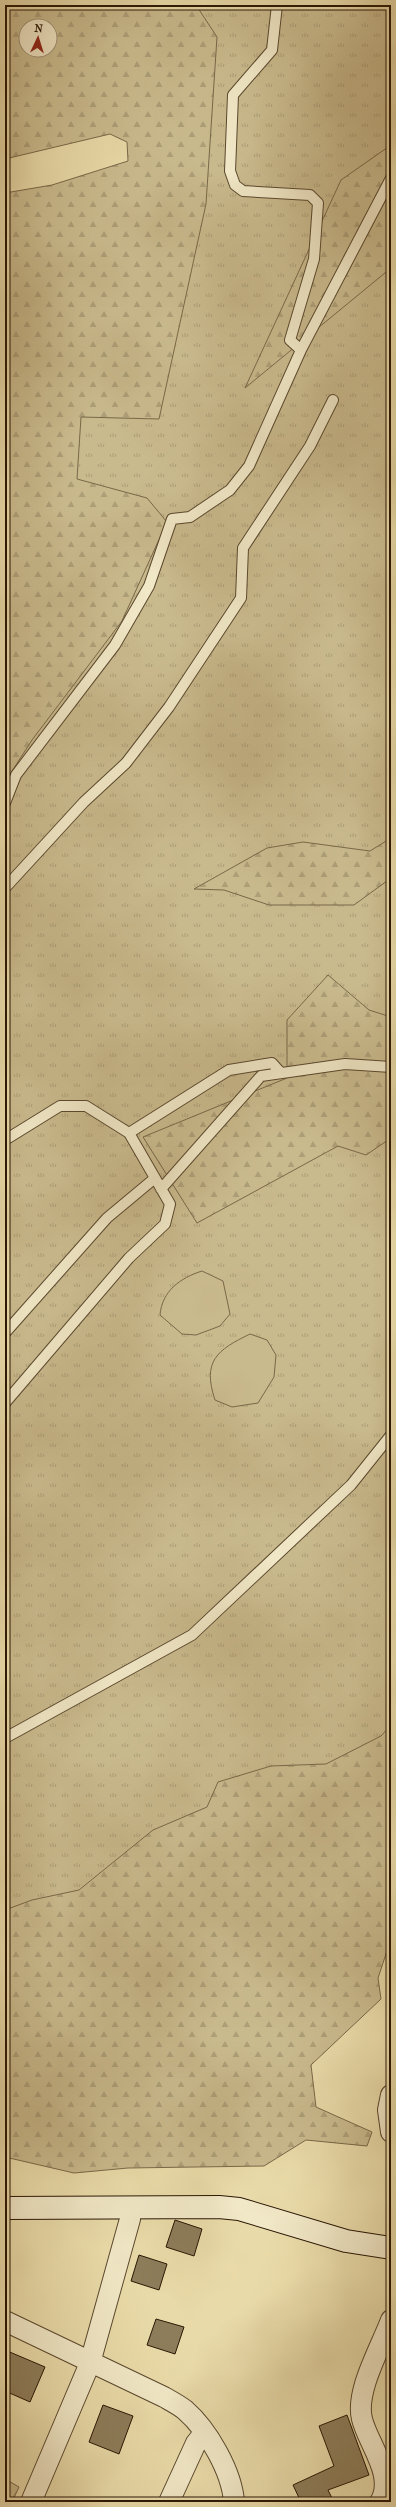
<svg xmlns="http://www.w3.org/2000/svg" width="396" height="2507" font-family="'IM FELL French Canon',serif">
<defs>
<pattern id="grass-tufts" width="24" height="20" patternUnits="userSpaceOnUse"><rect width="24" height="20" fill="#c9ba8d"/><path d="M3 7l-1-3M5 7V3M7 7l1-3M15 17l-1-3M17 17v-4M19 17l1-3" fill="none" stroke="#ad9f78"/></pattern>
<pattern id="forest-firs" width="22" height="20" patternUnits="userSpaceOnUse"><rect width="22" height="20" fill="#c9ba8d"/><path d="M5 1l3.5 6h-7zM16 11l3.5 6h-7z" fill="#ad9f78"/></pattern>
</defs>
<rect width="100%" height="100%" fill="#e9dba9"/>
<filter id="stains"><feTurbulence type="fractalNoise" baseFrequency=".005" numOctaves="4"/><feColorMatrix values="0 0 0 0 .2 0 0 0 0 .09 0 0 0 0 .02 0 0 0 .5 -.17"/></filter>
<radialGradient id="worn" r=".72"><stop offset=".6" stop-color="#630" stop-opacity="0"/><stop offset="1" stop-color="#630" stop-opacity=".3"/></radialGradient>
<!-- grass -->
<path fill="url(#grass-tufts)" stroke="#7a6849" d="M143,5H391V1770L5,1960V500L171,187Z"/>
<!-- forest -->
<path fill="url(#forest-firs)" stroke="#7a6849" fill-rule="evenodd" d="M5,5H196L217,37L206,204L159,419L81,417L77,479L147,498L167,522L122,621L32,740L5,782V193L52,185L128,161L127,142L110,134L5,159ZM26,26H50V50H26Z
M391,145V268L245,388L341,180Z
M391,838V878L354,905H269L224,890L194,889L267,848L303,842L370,851Z
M328,975L369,1010L391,1017V1138L366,1155L338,1146L197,1223L143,1137L287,1078V1020Z
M391,1725V1944L388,1948L378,1978L381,1999L311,2065L316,2107L372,2132L367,2146L306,2140L264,2166L128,2168L74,2173L5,2157V1910L32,1900L79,1890L153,1830L207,1807L218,1782L271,1766L326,1764L381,1736Z
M5,2479L19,2487L12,2502H5Z"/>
<!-- garden -->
<path fill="#c9ba8d" stroke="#7a6849" d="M202,1271L223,1281L230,1314L220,1326L196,1335L182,1334L160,1315C162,1291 180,1278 202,1271Z
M250,1334L267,1340L276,1355L274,1377L258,1403L232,1407L215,1400C202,1361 217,1350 250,1334Z"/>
<!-- building -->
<path fill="#8d7d5a" stroke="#2a1705" d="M175,2220L202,2229L194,2256L166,2247Z
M139,2255L167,2264L159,2290L131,2281Z
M156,2319L184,2327L175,2354L147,2345Z
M5,2350L45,2367L30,2402L5,2391Z
M103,2405L133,2416L119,2454L89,2442Z
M347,2415L369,2475L328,2490L332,2498L324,2502H301L293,2485L334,2466L319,2426Z"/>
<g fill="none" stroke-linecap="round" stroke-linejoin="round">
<defs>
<path id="lane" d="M277,5L272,50L233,95L230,171L235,185L243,191L310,195L318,203L314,259L290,340L301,350
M5,803L16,775L115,645L149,586L172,519L190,517L230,490L249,466L301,350L391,178
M5,888L84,802L126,763L169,707L241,598L243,548L310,446L333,400
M129,1133L229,1070L272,1063L281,1073
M5,1140L60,1106H86L129,1133L170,1204L165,1224L129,1258L5,1403
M161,1189L261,1076L345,1064L391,1067
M5,1333L107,1218L155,1178
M5,1738L192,1635L351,1485L391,1435"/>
<path id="street" d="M391,2095L388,2110L391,2132
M5,2321L164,2397C171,2401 179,2405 185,2410C208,2430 232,2472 234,2502
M31,2502L90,2363L130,2219L131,2207
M169,2502L196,2443L204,2433
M380,2502C396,2476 368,2444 362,2419C355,2391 381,2347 391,2320"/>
<path id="secondary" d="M5,2208L219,2207L239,2209L346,2241L391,2248"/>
</defs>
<!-- lane casing -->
<use href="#lane" stroke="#5a482e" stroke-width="12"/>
<!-- street casing -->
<use href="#street" stroke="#5a482e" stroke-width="22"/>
<!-- secondary casing -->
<use href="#secondary" stroke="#2a1705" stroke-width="24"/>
<!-- lane -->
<use href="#lane" stroke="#f1e8c7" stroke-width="10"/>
<!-- street -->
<use href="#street" stroke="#f1e8c7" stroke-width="20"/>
<!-- secondary -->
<use href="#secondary" stroke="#f1e8c7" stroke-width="22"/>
</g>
<!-- margin -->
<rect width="396" height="2507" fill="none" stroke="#e9dba9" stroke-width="20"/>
<rect x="6" y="6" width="384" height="2495" fill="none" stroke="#2a1705" stroke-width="2"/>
<rect x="10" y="10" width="376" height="2487" fill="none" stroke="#2a1705"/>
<!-- north arrow -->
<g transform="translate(38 38) rotate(4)"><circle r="19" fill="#f1e8c7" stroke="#a19479"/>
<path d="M0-3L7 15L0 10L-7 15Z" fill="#8f2418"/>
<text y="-6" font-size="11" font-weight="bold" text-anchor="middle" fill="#2a1705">N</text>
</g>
<rect width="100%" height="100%" filter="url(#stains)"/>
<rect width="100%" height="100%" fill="url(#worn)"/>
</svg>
